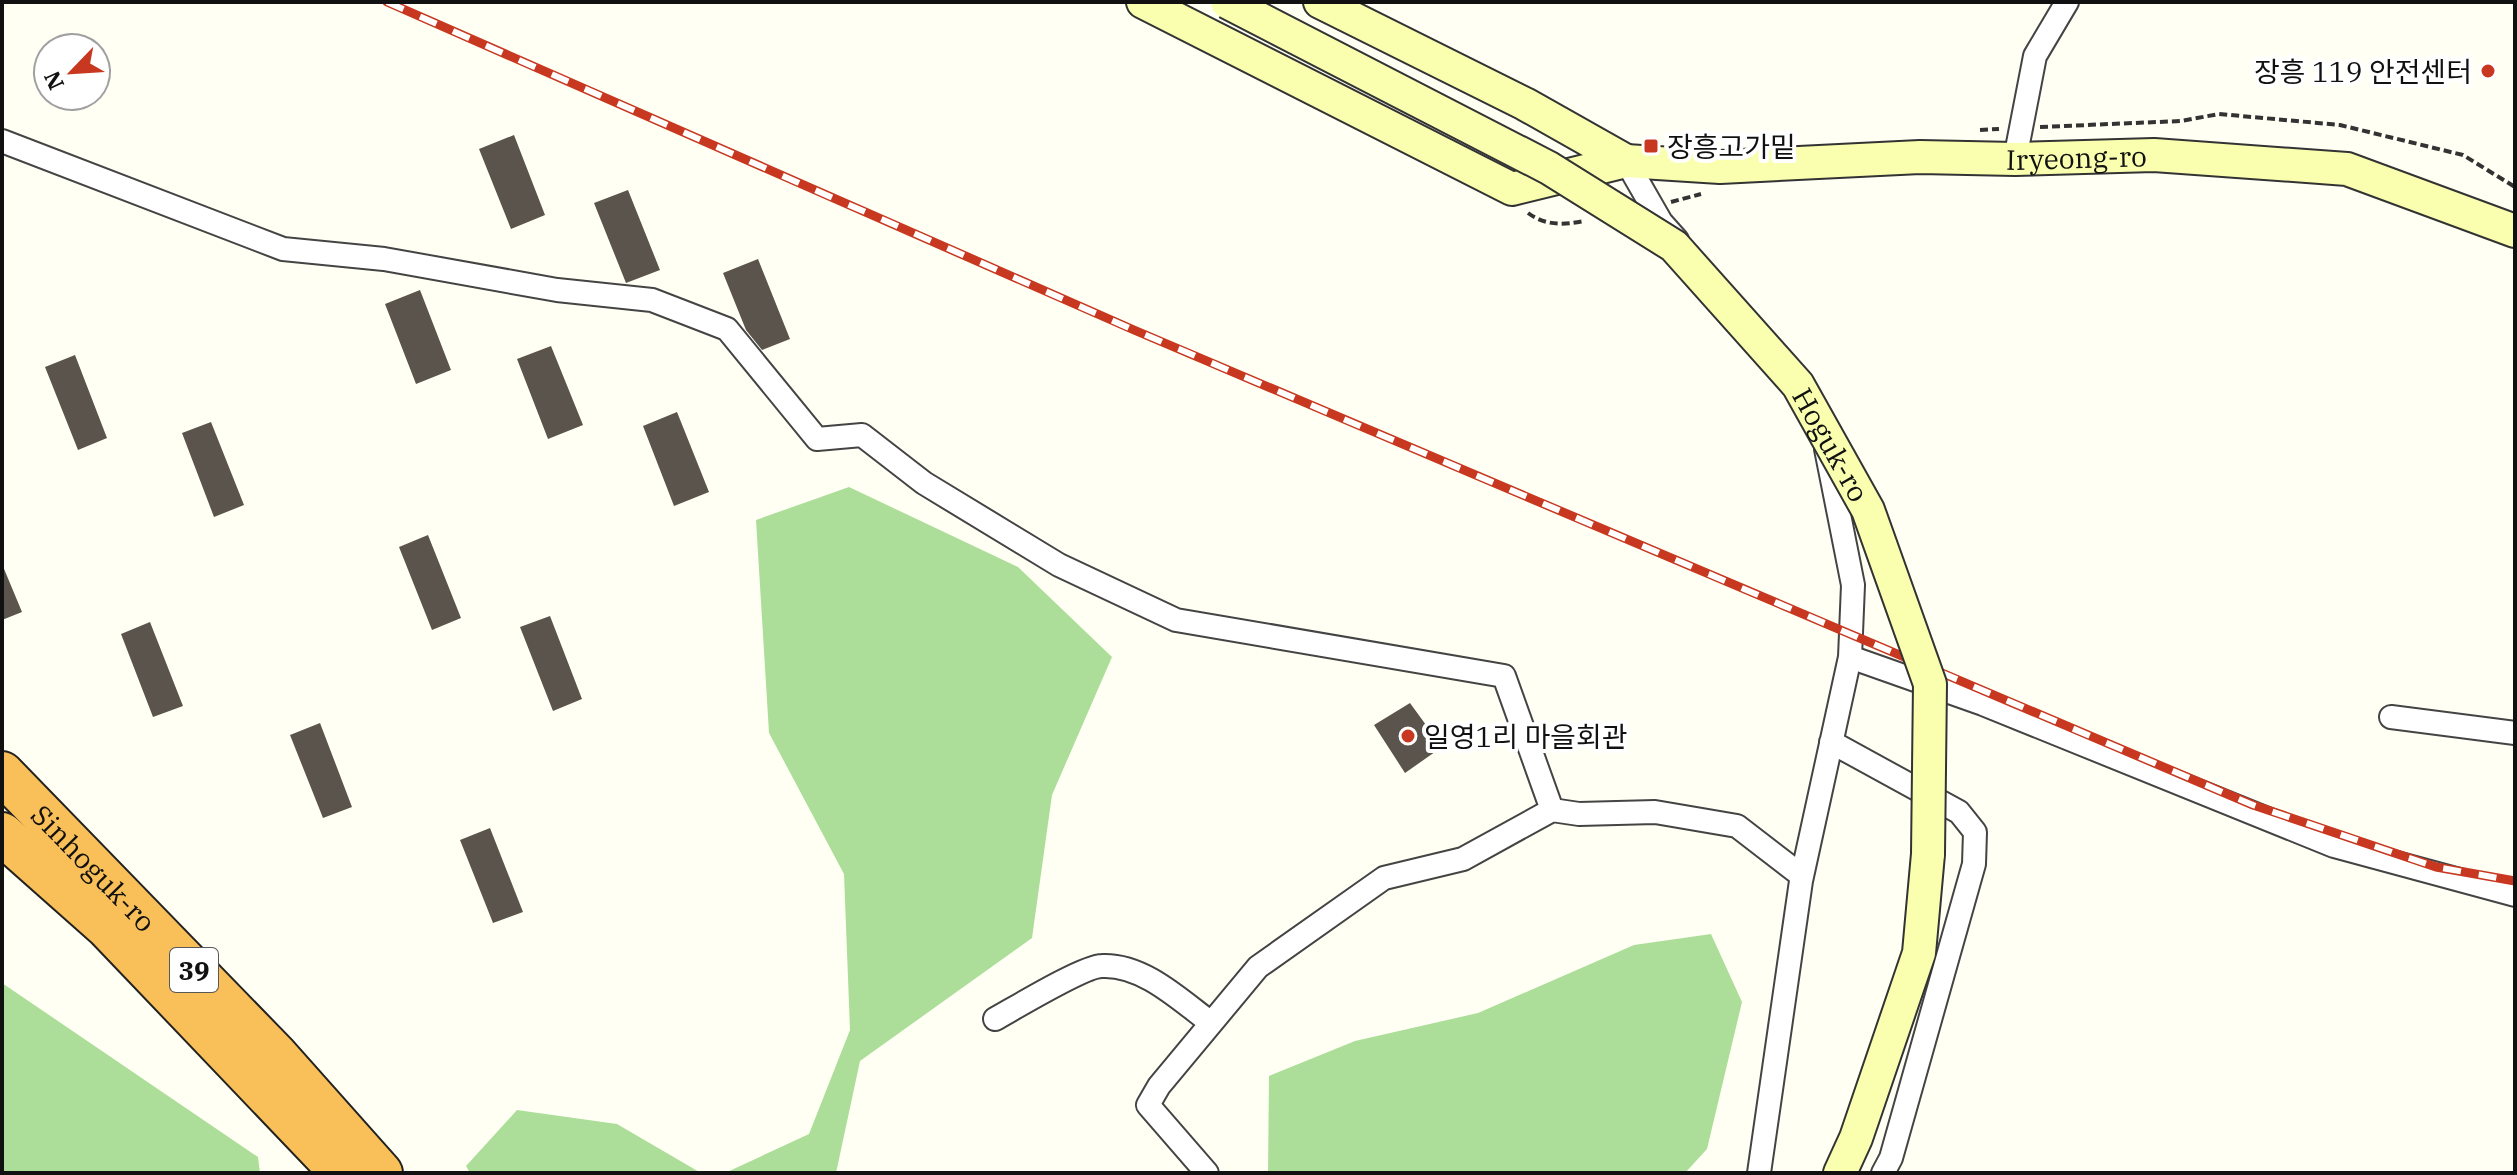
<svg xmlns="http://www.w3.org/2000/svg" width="2517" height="1175" font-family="'IBM Plex Serif','Noto Sans KR',serif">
<rect width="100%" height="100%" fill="#fffff4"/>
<!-- forest -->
<path fill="#acde9a" d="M849,487L1018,567L1112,657L1052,795L1032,938L860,1061L836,1173H725L809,1134L850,1030L844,874L769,733L756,520Z
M1711,934L1742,1002L1707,1149L1685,1173H1268L1269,1076L1355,1041L1478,1013L1634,945Z
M2,983L258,1157L260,1173H2Z
M517,1110L617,1124L701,1173H470L466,1166Z"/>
<!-- building -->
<path fill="#5a544c" d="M514,135L545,215L511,229L479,149Z
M628,190L660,270L626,283L594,203Z
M758,259L790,339L762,350L746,330L723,273Z
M420,290L451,370L416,384L385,304Z
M551,346L583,425L548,439L517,359Z
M75,355L107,438L78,450L45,367Z
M677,412L709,492L674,506L643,426Z
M211,422L244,505L214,517L182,433Z
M428,535L461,618L432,630L399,547Z
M2,564L22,612L2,620Z
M550,616L582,699L553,711L520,627Z
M150,622L183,706L153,717L121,634Z
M1410,703L1442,747L1405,773L1374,725Z
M320,723L352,807L323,818L290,735Z
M490,828L523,912L493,923L460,840Z"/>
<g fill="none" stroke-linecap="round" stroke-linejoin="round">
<defs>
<path id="street" d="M2,141L283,249L384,259L557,290L652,300L727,329L817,439L862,435L924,483L1059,565L1176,620L1504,676L1552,810L1463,859L1384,878L1258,967L1159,1086L1148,1105L1207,1173
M2015,159L2035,56L2067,2
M1626,161L1661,222L1677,240
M1826,449L1853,585L1850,657
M2391,717L2515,733
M1831,742L1959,812L1975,832L1974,864L1891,1158L1883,1173
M1552,810L1579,814L1655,812L1737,826L1802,876
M995,1019C1015,1008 1084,966 1102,966C1143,964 1180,1000 1211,1023
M1759,1173L1801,881L1850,657L1983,704L2334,846L2515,895"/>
<g id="secondary">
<path id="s1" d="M1143,2L1512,189L1626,161L1720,167L1920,157L2015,159L2154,155L2347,169L2515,231"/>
<path d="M1320,2L1525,104L1626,161"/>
<path d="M1840,1173L1856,1138L1919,953L1928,854"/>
</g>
<g id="highway">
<path id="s2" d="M2,773L276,1055L381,1173"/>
<path d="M2,834L107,927L342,1173"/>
</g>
</defs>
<!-- street casing -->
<use href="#street" stroke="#444" stroke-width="26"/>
<!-- secondary casing -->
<use href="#secondary" stroke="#333" stroke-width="36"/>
<!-- highway casing -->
<use href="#highway" stroke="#222" stroke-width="46"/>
<!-- path -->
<path stroke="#333" stroke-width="4" stroke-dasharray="8 4" stroke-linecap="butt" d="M2040,127L2181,121L2219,114L2340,125L2463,155L2515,187
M1980,130L1999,129
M1671,202L1701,194
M1528,213C1546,226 1563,225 1584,221"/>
<!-- street -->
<use href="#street" stroke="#fff" stroke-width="22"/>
<!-- secondary -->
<use href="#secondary" stroke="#f9ffaf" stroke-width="32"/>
<!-- highway -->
<use href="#highway" stroke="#f9bf58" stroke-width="42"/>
<defs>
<path id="rail" d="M387,2L1134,330L2253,805L2436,867L2515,881"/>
</defs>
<!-- rail casing -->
<use href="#rail" stroke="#c83821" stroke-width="9"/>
<!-- rail -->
<use href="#rail" stroke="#fff" stroke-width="6" stroke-dasharray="18" stroke-linecap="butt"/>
<defs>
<g id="secondary-bridge">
<path id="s3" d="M1227,2L1549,168L1674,246L1798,385L1868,510L1930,684L1928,854"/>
</g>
</defs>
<!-- secondary-bridge casing -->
<use href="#secondary-bridge" stroke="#333" stroke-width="36" stroke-linecap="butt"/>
<!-- secondary-bridge -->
<use href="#secondary-bridge" stroke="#f9ffaf" stroke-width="32"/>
</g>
<!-- markers -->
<g fill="#c83821" stroke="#fff" stroke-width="3">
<circle cx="2488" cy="71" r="8"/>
<rect x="1643" y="138" width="16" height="16" rx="4"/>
<circle cx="1408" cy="736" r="8"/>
</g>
<g text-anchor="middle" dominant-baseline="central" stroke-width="8" stroke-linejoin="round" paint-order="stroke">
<!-- shield labels -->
<rect fill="#fff" stroke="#585858" stroke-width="2" x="170" y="948" width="48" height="44" rx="6"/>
<g font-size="26" font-weight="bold" fill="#111">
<text x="194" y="970">39</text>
</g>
<!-- poi labels -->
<g font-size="28" fill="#111" stroke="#fff" text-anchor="start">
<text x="2472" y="71" text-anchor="end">장흥 119 안전센터</text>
<text x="1667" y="146">장흥고가밑</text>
<text x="1424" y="736">일영1리 마을회관</text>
</g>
<!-- street labels -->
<g font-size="28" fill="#111" stroke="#fff">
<text stroke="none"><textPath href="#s1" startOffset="982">Iryeong-ro</textPath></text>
<text stroke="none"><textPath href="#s3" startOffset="764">Hoguk-ro</textPath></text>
<text stroke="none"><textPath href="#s2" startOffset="132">Sinhoguk-ro</textPath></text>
</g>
</g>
<!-- border -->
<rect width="2517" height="1175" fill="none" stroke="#111111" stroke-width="8"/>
<!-- north arrow -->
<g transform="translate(72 72) rotate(245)"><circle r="38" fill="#ffffff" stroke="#a0a0a0" stroke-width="2"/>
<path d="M0-6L14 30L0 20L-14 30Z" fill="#c83821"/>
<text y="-12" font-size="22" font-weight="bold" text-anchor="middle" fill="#111111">N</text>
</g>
</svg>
